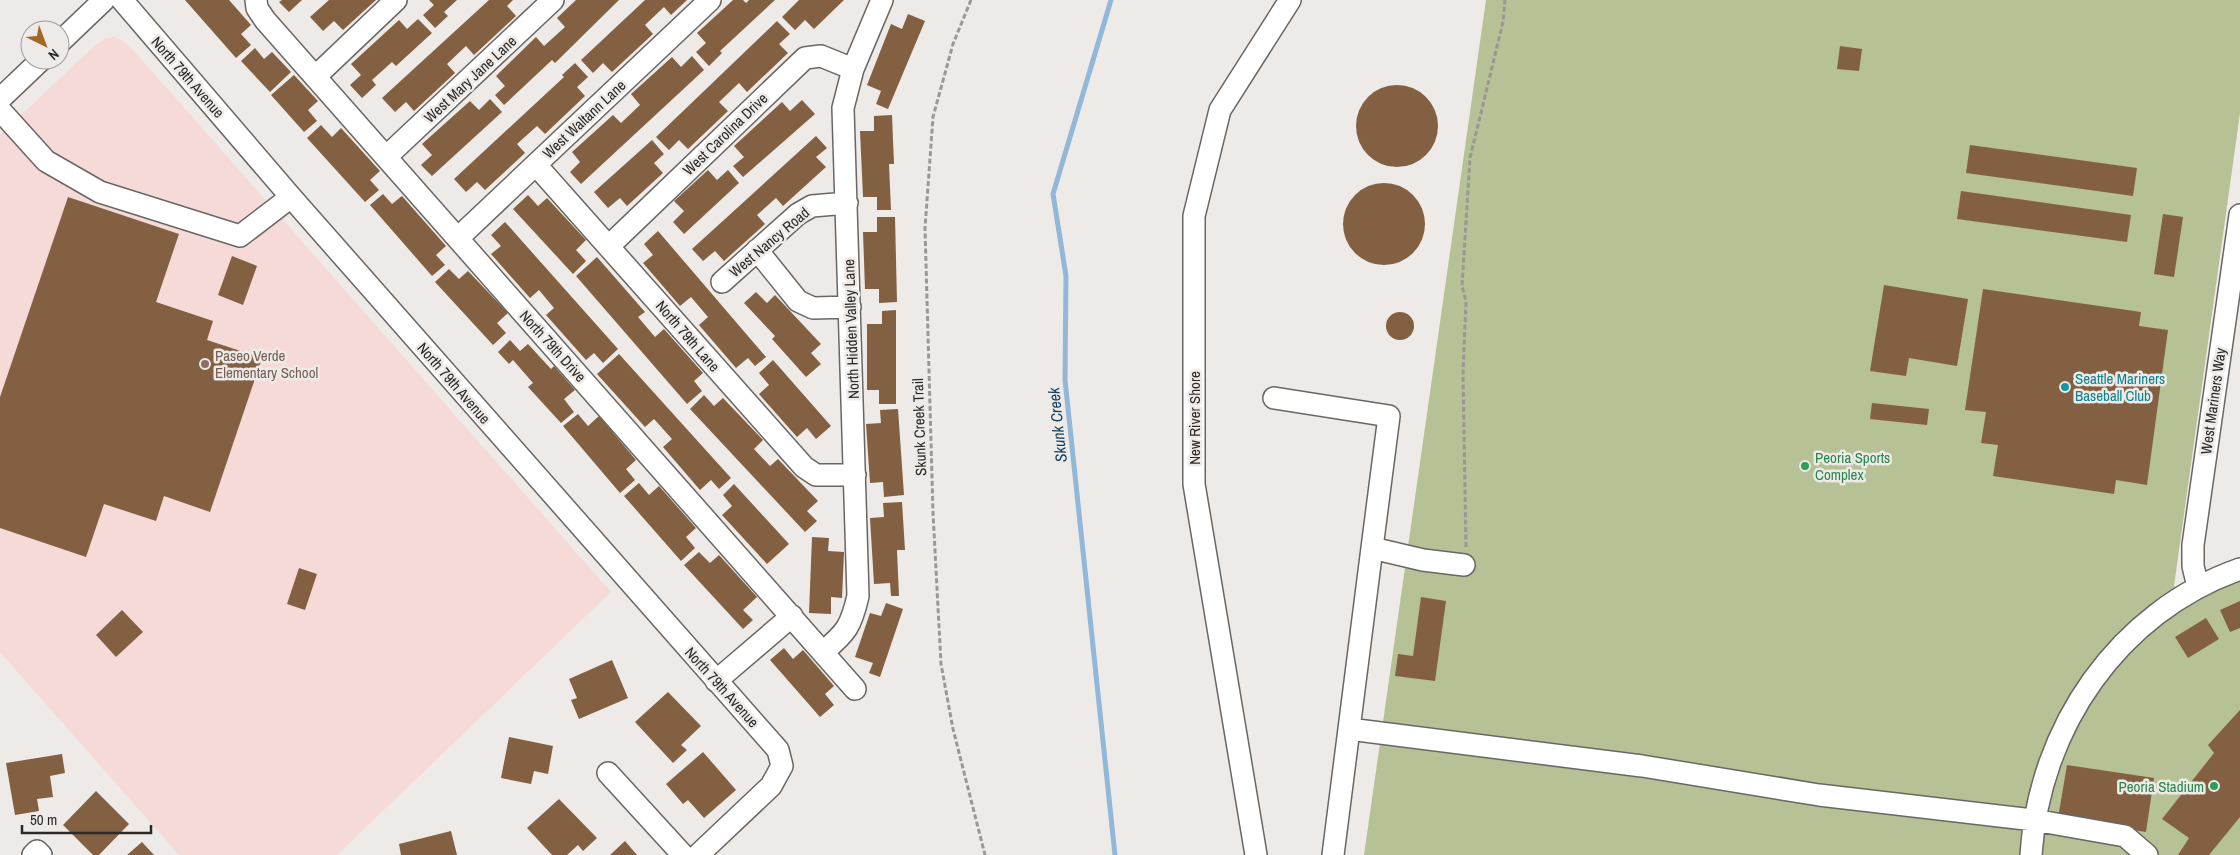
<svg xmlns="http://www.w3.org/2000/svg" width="2240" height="855" font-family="'Archivo Narrow',sans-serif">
<rect width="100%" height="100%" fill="#eeeae7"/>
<!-- education -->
<path fill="#f5dad8" d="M115,37L122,40L135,52L611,592L337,855H179L0,652V135L92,48L105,38Z"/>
<!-- green -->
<path fill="#b6c195" d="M1486,0H2240V113L2174,586L2192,601L2240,577V855H1364Z"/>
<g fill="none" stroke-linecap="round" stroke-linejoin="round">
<!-- stream -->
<path stroke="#91b8d9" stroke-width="5" d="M1111,0L1053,194L1066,276L1065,380L1115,855"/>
</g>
<!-- building -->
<path fill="#836041" d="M185,0H229L251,25L241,34L251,45L236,58Z
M282,0H302L289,12L279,2Z
M329,0H376L343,30L334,21L323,31L310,17Z
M429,0H457L444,12L448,16L435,28L423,15L434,5Z
M489,0H513L507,6L516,16L474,55L466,46L447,64L455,73L414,111L406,102L395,112L382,98Z
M576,0H619L555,63L552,60L504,105L495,95L505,86L496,76L536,37L544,46L565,27L557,18Z
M645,0H687L671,15L664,7L645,25L653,34L612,72L603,63L593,73L581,60Z
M733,0H743L746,3L749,0H775L720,51L722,53L709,66L696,52L706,43L697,33Z
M799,0H844L814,29L805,20L795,30L782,17Z
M908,14L925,21L888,109L876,104L881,91L867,85L891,24L902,29Z
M418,19L432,33L396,66L392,62L372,80L376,85L362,98L350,85L361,75L351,64L399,20L407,29Z
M777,21L790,34L779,44L788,53L747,92L739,83L719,102L728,111L688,149L679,140L669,150L656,137Z
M1840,46L1862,49L1859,71L1837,69Z
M255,48L264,59L272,52L291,72L270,92L241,61Z
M692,56L704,70L581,184L570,172L580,162L572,152L613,115L621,123L640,105L631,94L672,57L681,67Z
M575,63L588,77L577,87L585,96L545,134L537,126L517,144L525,153L485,190L477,182L466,192L454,179L564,77L562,75Z
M294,75L318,101L308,110L317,121L304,132L271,95Z
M1356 126a41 41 0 1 1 82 0a41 41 0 1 1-82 0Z
M490,99L502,112L432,176L421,165L432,155L422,144L470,101L479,110Z
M802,100L815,114L743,177L733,166L744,157L734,146L782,102L790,111Z
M892,115L894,164H889L891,210H877V197H863L860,131H874V116Z
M321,125L332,137L341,128L380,171L370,180L379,190L365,202L307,138Z
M816,136L827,148L816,157L826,167L783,206L776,198L757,215L765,224L724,261L715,251L703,261L692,249Z
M652,140L664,154L654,163L663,173L627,206L620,198L608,208L594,192Z
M1970,145L2137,168L2133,196L1966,173Z
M708,170L717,180L728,170L739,183L684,234L673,222L684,211L674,201Z
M1343 224a41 41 0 1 1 82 0a41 41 0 1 1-82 0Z
M1961,191L2131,215L2127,242L1957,219Z
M383,194L392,204L402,196L446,246L436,255L445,265L432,276L370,205Z
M528,195L538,206L547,198L586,240L576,250L586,261L573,274L513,209Z
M68,197L179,234L156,302L213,321L207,340L262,358L210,512L164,496L156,521L104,504L86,557L0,528V397Z
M2163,214L2183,217L2174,277L2154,274Z
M877,217H895L897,302L879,303V289H865L863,232H877Z
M505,222L618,349L603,363L594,353L586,360L546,315L554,308L539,290L530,298L491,254L501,246L491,235Z
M658,231L766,357L755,366L748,358L736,368L699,325L708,317L691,297L680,306L643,263L653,255L644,244Z
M232,256L257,266L243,305L218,295Z
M597,257L645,312L638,317L655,337L664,329L703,373L694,381L702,391L687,404L576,276Z
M449,269L459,279L468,271L508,313L497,323L506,333L493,345L435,282Z
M1884,285L1968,299L1957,366L1909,358L1906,376L1870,371Z
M1983,289L2141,312L2139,326L2168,330L2147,485L2116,480L2114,494L1993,476L1998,445L1981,443L1986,412L1965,410Z
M756,292L767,303L775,295L821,344L811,353L821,364L806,377L772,339L775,336L744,303Z
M896,310V404H879V390H867V324H882V311Z
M1386 326a14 14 0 1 1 28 0a14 14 0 1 1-28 0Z
M510,340L520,351L528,344L551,369L554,366L575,390L564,399L574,412L561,423L528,387L533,383L513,360L509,364L498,352Z
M619,354L731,478L719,489L711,480L700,490L663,447L672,439L654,419L645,427L597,374Z
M773,360L831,426L816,439L807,428L797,437L759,394L769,385L759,373Z
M704,395L714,406L723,398L763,440L754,449L770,466L778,459L818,501L807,511L817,521L805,532L690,409Z
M1872,403L1929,409L1927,425L1870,419Z
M898,409L904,495L884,497L883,482L870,483L866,424L881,423L880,410Z
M578,414L588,426L599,416L636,460L626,469L635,480L620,493L563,426Z
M639,483L649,495L659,486L696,528L686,537L695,548L681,561L624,496Z
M734,484L789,544L767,564L722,515L732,506L723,495Z
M902,502L905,550H897L899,596H891L890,583L874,584L870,518L884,517L883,503Z
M812,537L829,538L828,551L844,552L842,598L831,597V614L809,613Z
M699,552L710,563L719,555L757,597L743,610L753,620L743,629L684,565Z
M299,568L317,574L305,610L287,604Z
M1421,597L1446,601L1435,681L1395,676L1398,654L1413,656Z
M2240,601V628L2230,632L2220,610Z
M886,603L903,609L880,677L869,673L873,663L855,657L870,613L881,616Z
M122,610L143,632L116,657L96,635Z
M2206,618L2219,639L2188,658L2175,637Z
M784,648L793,659L803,650L834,686L825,694L834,705L820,717L770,660Z
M612,660L628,698L579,719L571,700L577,698L569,679Z
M668,692L701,726L681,745L687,750L673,763L635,722Z
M2240,710V817L2209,855H2178L2189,838L2162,819L2214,753L2208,745Z
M509,737L553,746L548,774L534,771L531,784L501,778Z
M703,752L736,790L704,818L688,800L683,804L666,784Z
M62,754L65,773L50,776L53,797L37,799L39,811L15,815L6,763Z
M2067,765L2154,778L2146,832L2058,818Z
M96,791L129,824L99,855H93L63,825Z
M559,799L597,838L583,851L578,845L567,855H552L527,828Z
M451,831L457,855H401L399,844Z
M625,841L637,855H610Z
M142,842L154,855H127Z"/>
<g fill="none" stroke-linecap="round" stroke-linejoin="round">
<defs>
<path id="minor" d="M122,0L291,197L778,750L782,766L771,786L698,855
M256,0L257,8L265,20L855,689
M60,42L104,0
M315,77L396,0
M0,99L41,60
M0,110L46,161L100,192L240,236L291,197
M386,157L553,0
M536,165L804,467L816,475H855
M458,238L710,0
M609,246L805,58L821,56L853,69
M757,250L798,301L813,308L850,307
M722,282L798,214L812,206L847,203
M1274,398L1389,416L1372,548
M2198,587L2193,566V545L2240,215
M823,652C847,632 851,626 858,596L843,108L853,69L882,0
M716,681L792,616
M1349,729L1642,766L1819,795L2034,820L2125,836L2147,855
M608,773L683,855
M33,855L37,851L41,855
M1256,855L1194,484V216L1220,110L1290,0
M1333,855L1372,548L1423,560L1464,565
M2031,855C2039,728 2118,612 2240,569"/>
</defs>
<!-- minor casing -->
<use href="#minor" stroke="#696663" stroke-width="24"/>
<!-- path -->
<path stroke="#9a9795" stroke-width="3" stroke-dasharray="5 2.5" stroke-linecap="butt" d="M971,0L953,44L933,117L925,228L933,513L941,664L953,729L985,855
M1466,547L1463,373L1466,301L1462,286L1470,158L1503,22L1505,0"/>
<!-- minor -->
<use href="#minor" stroke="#fff" stroke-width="21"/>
</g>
<!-- markers -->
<circle fill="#8d6e63" stroke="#eeeae7" stroke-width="2" cx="205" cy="364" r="5"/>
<circle fill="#0f9aa8" stroke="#eeeae7" stroke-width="2" cx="2065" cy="387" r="5"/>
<g fill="#2e9e5b" stroke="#eeeae7" stroke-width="2">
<circle cx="1805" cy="466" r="5"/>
<circle cx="2214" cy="786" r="5"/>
</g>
<g text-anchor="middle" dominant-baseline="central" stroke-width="5" stroke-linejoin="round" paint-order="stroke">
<!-- street labels -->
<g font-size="15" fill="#2c2a29" stroke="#eeeae7">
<text transform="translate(188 77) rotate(49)">North 79th Avenue</text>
<text transform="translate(470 79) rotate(-43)">West Mary Jane Lane</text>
<text transform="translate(584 119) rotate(-43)">West Waltann Lane</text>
<text transform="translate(725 134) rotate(-44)">West Carolina Drive</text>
<text transform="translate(769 242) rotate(-40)">West Nancy Road</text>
<text transform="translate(851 329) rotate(-92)">North Hidden Valley Lane</text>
<text transform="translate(688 336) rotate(49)">North 79th Lane</text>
<text transform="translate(553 346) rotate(48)">North 79th Drive</text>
<text transform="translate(454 383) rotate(49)">North 79th Avenue</text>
<text transform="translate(2213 401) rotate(-82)">West Mariners Way</text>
<text transform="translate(1194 418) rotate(-90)">New River Shore</text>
<text transform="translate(919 427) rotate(-92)">Skunk Creek Trail</text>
<text transform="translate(722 687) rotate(48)">North 79th Avenue</text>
</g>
<!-- education labels -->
<g font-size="15" fill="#785e54" stroke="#eeeae7" text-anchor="start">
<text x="215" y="355">Paseo Verde<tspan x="215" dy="17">Elementary School</tspan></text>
</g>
<!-- culture labels -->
<g font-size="15" fill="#0d838f" stroke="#eeeae7" text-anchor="start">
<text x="2075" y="378">Seattle Mariners<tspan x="2075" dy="17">Baseball Club</tspan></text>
</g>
<!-- leisure labels -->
<g font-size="15" fill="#27864d" stroke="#eeeae7" text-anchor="start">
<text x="1815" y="457">Peoria Sports<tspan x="1815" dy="17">Complex</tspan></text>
<text x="2204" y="786" text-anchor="end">Peoria Stadium</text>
</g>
<!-- water labels -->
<g font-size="16" font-style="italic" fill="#0f3e5f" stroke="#eeeae7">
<text transform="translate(1057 425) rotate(-96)">Skunk Creek</text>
</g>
</g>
<!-- north arrow -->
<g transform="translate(45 45) rotate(138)"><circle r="24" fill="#eeeae7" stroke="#a09d9b"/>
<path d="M0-4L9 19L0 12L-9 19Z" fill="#a16826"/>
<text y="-8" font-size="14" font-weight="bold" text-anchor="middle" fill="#2c2a29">N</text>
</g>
<!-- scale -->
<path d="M22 825v8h129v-8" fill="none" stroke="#2c2a29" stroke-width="2.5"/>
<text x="30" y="825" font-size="15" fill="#2c2a29" stroke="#eeeae7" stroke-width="4" paint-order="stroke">50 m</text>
</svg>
